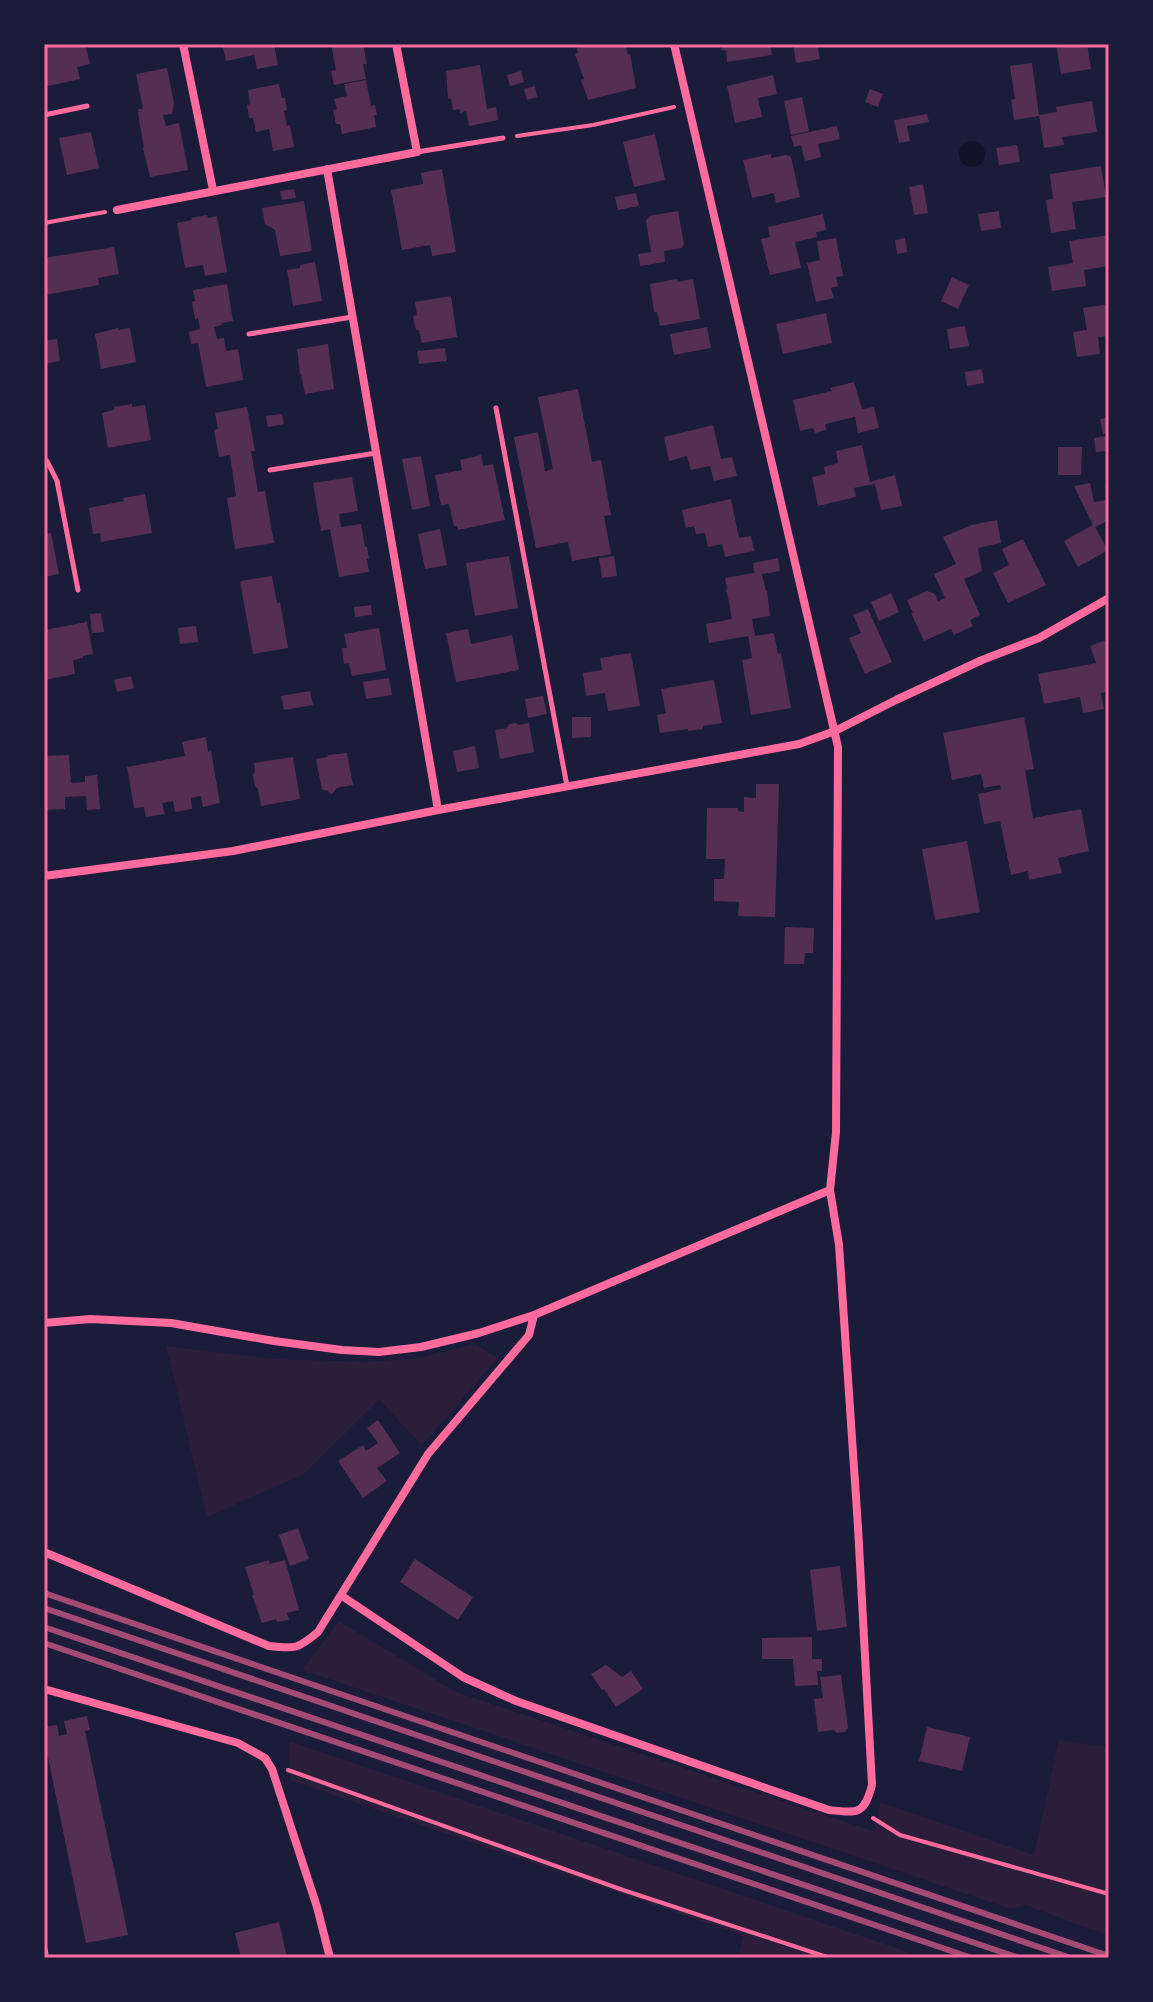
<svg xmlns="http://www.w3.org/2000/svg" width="1153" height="2002" font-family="Overpass,sans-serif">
<rect width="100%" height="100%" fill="#1b1b3a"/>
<!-- green -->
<path fill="#2a1e3b" d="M475,1344L498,1358L422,1445L379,1400L304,1474L207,1517L166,1346L274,1359L369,1362L419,1358Z
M339,1621L456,1692L875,1832L880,1802L1034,1855L1059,1740L1109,1747V1936L1025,1905L1011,1909L302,1670Z
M289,1741L926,1958H738L743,1936L290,1780Z"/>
<!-- water -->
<path fill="#12122b" d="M959 154a13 13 0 1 1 26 0a13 13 0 1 1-26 0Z"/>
<!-- building -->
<path fill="#542f53" d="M51,44H85L90,64L77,67L80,79L44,87V46Z
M222,44H274L278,65L257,69L254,55L226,61Z
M331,44H363L367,64H363L366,79L334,85L331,71L336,70Z
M576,44H625L628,55L630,54L636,88L588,100L581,80L584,79L575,54L578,53Z
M721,44H770L772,55L727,62L726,50L722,51Z
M793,44H817L820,59L796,63Z
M1056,44H1087L1091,69L1061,74Z
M1032,63L1039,115L1057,112L1056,107L1092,101L1097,132L1062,137L1064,145L1044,148L1039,116L1014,120L1011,100L1015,99L1010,66Z
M480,65L487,109L496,107L498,120L469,126L466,111L460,113V109L453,110L451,98L448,99L446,71Z
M167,68L174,103L172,114L163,115L166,126L179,123L188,170L150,177L143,148L144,147L139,120L138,109H143L136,74Z
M521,71L524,82L510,86L507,75Z
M773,75L777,94L758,98L762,117L735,123L727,86Z
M366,80L371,106L375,105L377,115H374L376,127L342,134L340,124H336L333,110L337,109L334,99L347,96L344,84Z
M279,84L282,98H285L287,110L284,111L287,126L290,125L294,147L273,151L269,129L256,132L253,118H249L247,105L250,104L248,90Z
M535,86L537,97L527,100L524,89Z
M870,89L883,94L878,107L865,102Z
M802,97L809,131L791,135L784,101Z
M927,114L929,122L907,126L910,141L899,143L894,120Z
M837,126L840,139L818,144L821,157L805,161L801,145L794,147L791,136Z
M91,132L99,168L67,175L59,138Z
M655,134L665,180L634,187L623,142Z
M1017,145L1020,162L999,165L996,148Z
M771,154V158L786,155L791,157L800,197L776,203L774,193L752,198L743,160Z
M1101,166L1106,197L1072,202L1076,229L1051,233L1046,200L1053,199L1050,174Z
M442,169L456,252L432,256L430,245L402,250L391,190L423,184L421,173Z
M923,184L928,213L914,215L909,187Z
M294,189L296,198L282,200L280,191Z
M636,193L639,206L618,210L615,197Z
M304,201L312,251L280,256L275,230L265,224L262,208Z
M678,211L684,244L682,248L664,251L665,262L640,266L638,254L651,252L646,221L649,216Z
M999,211L1001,228L981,231L978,214Z
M823,214L826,230L816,232L817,237L795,242L801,268L770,275L761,239L770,237L768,227Z
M207,215L208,218L217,216L227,272L205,276L203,265L185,268L177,223L192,220L191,218Z
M1109,235V266L1084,270L1086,286L1052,291L1048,267L1073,263L1069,241Z
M836,238L843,276L836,277L838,286L831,288L834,298L816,302L807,263L820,260L817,241Z
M905,238L907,252L897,254L895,240Z
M114,247L119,274L98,278L99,285L45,295L44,258Z
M315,262L322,301L293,306L287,270L300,268V265Z
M952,277L969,285L958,309L941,301Z
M677,279L678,282L693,279L700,319L660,326L657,312H654L650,284Z
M227,284L233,321L221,323L222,325L214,327L217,339L224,338L226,351L238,349L243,380L206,387L198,343L191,344L189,332L200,329L198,318L195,319L192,302L195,301L193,290Z
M451,296L457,337L422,343L419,330H416L413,316L417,315L415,302Z
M1109,304V336L1098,337L1100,354L1077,357L1073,332L1087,330L1083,308Z
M826,313L832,343L783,354L776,324Z
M965,326L969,346L950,349L947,329Z
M707,327L711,348L674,355L670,334Z
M118,328V330L130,328L136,362L101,369L95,334Z
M57,339L60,361L44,364V341Z
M328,344L334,389L305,394L301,374H300L297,349Z
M445,348L447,361L419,364L417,351Z
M982,369L984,383L967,386L965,372Z
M854,382L862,409L874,407L879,428L858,433L855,417L825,424L826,430L815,433L813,428L800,431L793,400L832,391L830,388Z
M578,389L592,462L601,460L606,488L611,515L604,516L611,554L572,561L568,542L536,548L514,437L538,432L545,471L553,469L538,397Z
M132,404V407L145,405L151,440L108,448L102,413L114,410V407Z
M247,407L255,451H251L258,492L265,491L274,543L235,549L227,498L236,496L230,455L219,457L214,430L218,429L215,413Z
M282,414L284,424L268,427L266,416Z
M1109,417V433L1103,434L1100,419Z
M713,425L721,459L732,457L737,476L714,481L710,466L691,470L687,456L669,461L664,437Z
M1106,436L1109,451L1096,452L1094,438Z
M862,445L870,482L895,475L902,506L881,510L875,484L854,488L856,497L818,506L812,477L825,474L824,467L838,463L836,451Z
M1058,447H1082L1081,475H1058Z
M481,455L483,466L493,464L505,520L458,530L457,526H454L449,504L441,505L435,475L462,470L460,460Z
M421,456L430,506L412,510L402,459Z
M352,477L358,511L339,514L341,527L361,524L365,547H367L369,559H367L369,572L339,577L330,529L321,531L313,483Z
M1090,483L1094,502L1107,500L1105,484L1109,483V520L1095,527L1108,550L1078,567L1064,541L1093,525L1074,486Z
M145,494L152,533L101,542L100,533L93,534L89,508L124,501L123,498Z
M731,499L739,538L751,536L754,551L725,557L722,544L708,547L705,533L696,534L694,526L686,528L682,510Z
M997,520L1001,543L978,548L982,571L964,579L980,615L970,620L973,626L954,635L951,629L924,641L911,613H913L907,600L927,591L935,594L938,601L945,598L934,574L956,564L943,537L972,525Z
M440,529L447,565L425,569L418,534Z
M51,533L59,574L44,577V534Z
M1023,539L1046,585L1008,603L993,573L1009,565L1002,549Z
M509,556L518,608L475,616L466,563Z
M614,556L617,576L602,578L599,558Z
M778,558L780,571L762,574L766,591L767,590L770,616L752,619L755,636L774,633L778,654L781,653L791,708L751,715L742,660L752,658L748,636L709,643L706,624L732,619L727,592H726V589H727L725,578L754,573L753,563Z
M272,576L277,603L280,602L288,648L253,654L240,581Z
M891,593L899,612L879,621L871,602Z
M371,605L372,615L355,617L354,607Z
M868,609L892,662L865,674L849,638L861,633L853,615Z
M101,613L104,632L92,633L90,614Z
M87,622L93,654L83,656V658L73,660L75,674L44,680V630Z
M196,626L198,642L180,644L178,628Z
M379,628L386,670L352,676L349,663L344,664L342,648H347L344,634Z
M468,629L471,644L512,635L519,670L456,682L446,633Z
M1109,639V691L1101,693L1104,709L1083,713L1080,697L1044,704L1038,674L1096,663L1090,646Z
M631,653L640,706L608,711L605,693L586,696L583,673L602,670L600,658Z
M131,676L134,688L117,692L114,680Z
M389,678L392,695L366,699L363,682Z
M714,680L722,723L703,726V729L688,731V729L660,733L657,715L666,713L661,689Z
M310,691L313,705L284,710L281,696Z
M543,696L547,714L528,718L525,699Z
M572,717H591V737L572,738Z
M1024,717L1034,769L1025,770L1033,818L1081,809L1089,851L1058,858L1062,873L1029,880L1028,871L1011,875L1000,821L984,824L978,794L1001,789L1000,785L984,788L981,774L952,780L943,733Z
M516,723L518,725L529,723L534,752L500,759L495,730L507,728L509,724Z
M206,737L208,752L211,751L220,803L203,807L201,796L191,798L192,809L175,812L173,801L162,803L165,814L146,817L144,807L134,808L127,767L185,756L182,742Z
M475,746L479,768L457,772L453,751Z
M347,753L353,785L337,788L332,794L326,790H322L316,759L327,757L328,755Z
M69,755L71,783L85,782V776L97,775L100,809L87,810L86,796L65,797V809L44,810V756Z
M293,757L300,799L261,806L258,789L255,786L253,775L255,771L254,763Z
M756,784H779L775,917L738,916L739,902L714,901V879H724L725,859H706L707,808H738V811L744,812V797L756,798Z
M967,841L980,912L935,920L922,849Z
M785,927L814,928L813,953H805L804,964H784Z
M378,1420L400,1453L377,1468L387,1481L363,1498L338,1461L363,1445L366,1451L378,1443L367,1428Z
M298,1528L309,1559L290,1566L279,1535Z
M415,1559L473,1597L458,1620L400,1582Z
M269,1560L270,1564L285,1560L299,1610L287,1613L289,1620L277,1622L276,1619L262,1623L252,1595H254L245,1567Z
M840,1566L847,1627L817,1631L810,1570Z
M812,1637V1659H822V1671H817L818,1685L795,1686L793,1659H762V1638Z
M606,1665L622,1677L631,1671L643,1689L616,1707L604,1689L602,1690L591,1674Z
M841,1675L848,1728L845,1732L837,1733L834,1730L818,1732L814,1699L823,1698L820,1677Z
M87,1716L90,1730L85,1731L128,1935L86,1943L44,1738V1727L57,1725L59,1736L67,1734L64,1721Z
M927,1727L970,1737L962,1771L919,1761Z
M279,1922L287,1958H241L235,1933Z"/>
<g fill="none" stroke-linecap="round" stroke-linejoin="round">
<!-- path -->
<path stroke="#ff6b9d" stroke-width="4" d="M517,136L593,125L674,107
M44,223L105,212
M288,1770L623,1890L830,1958
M873,1818L900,1835L1109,1894"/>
<!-- service -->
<path stroke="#ff6b9d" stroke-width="5" d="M44,115L87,106
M417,152L503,138
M249,334L352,317
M496,408L567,786
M44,459L47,461L57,481L78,590
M270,470L376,453"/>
<!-- minor -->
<path stroke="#ff6b9d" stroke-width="8" d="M183,44L213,190
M327,169L438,810
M117,210L417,152L396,44
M44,876L233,851L438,810L799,744L835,731L896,700L982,660L1039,638L1109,598
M44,1323L90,1319L171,1323L274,1341L342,1350L379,1352L421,1347L479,1333L534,1315L830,1190
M44,1552L269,1646C295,1649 298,1649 318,1632L428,1454L529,1335L534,1315
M342,1596L463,1677L516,1701L829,1810C858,1813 864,1815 872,1785L858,1527L839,1245L830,1190L836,1132L838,747L674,44
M44,1689L238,1743L265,1758L272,1769L317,1907L330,1958
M44,1951L45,1958"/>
<!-- rail -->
<path stroke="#a44b75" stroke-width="6" d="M44,1593L1109,1956
M44,1608L1071,1958
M44,1627L1019,1958
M44,1643L972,1958"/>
</g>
<!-- border -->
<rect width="1153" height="2002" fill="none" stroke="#1b1b3a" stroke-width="92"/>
<rect x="46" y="46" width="1061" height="1910" fill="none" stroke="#ff6b9d" stroke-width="3"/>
</svg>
